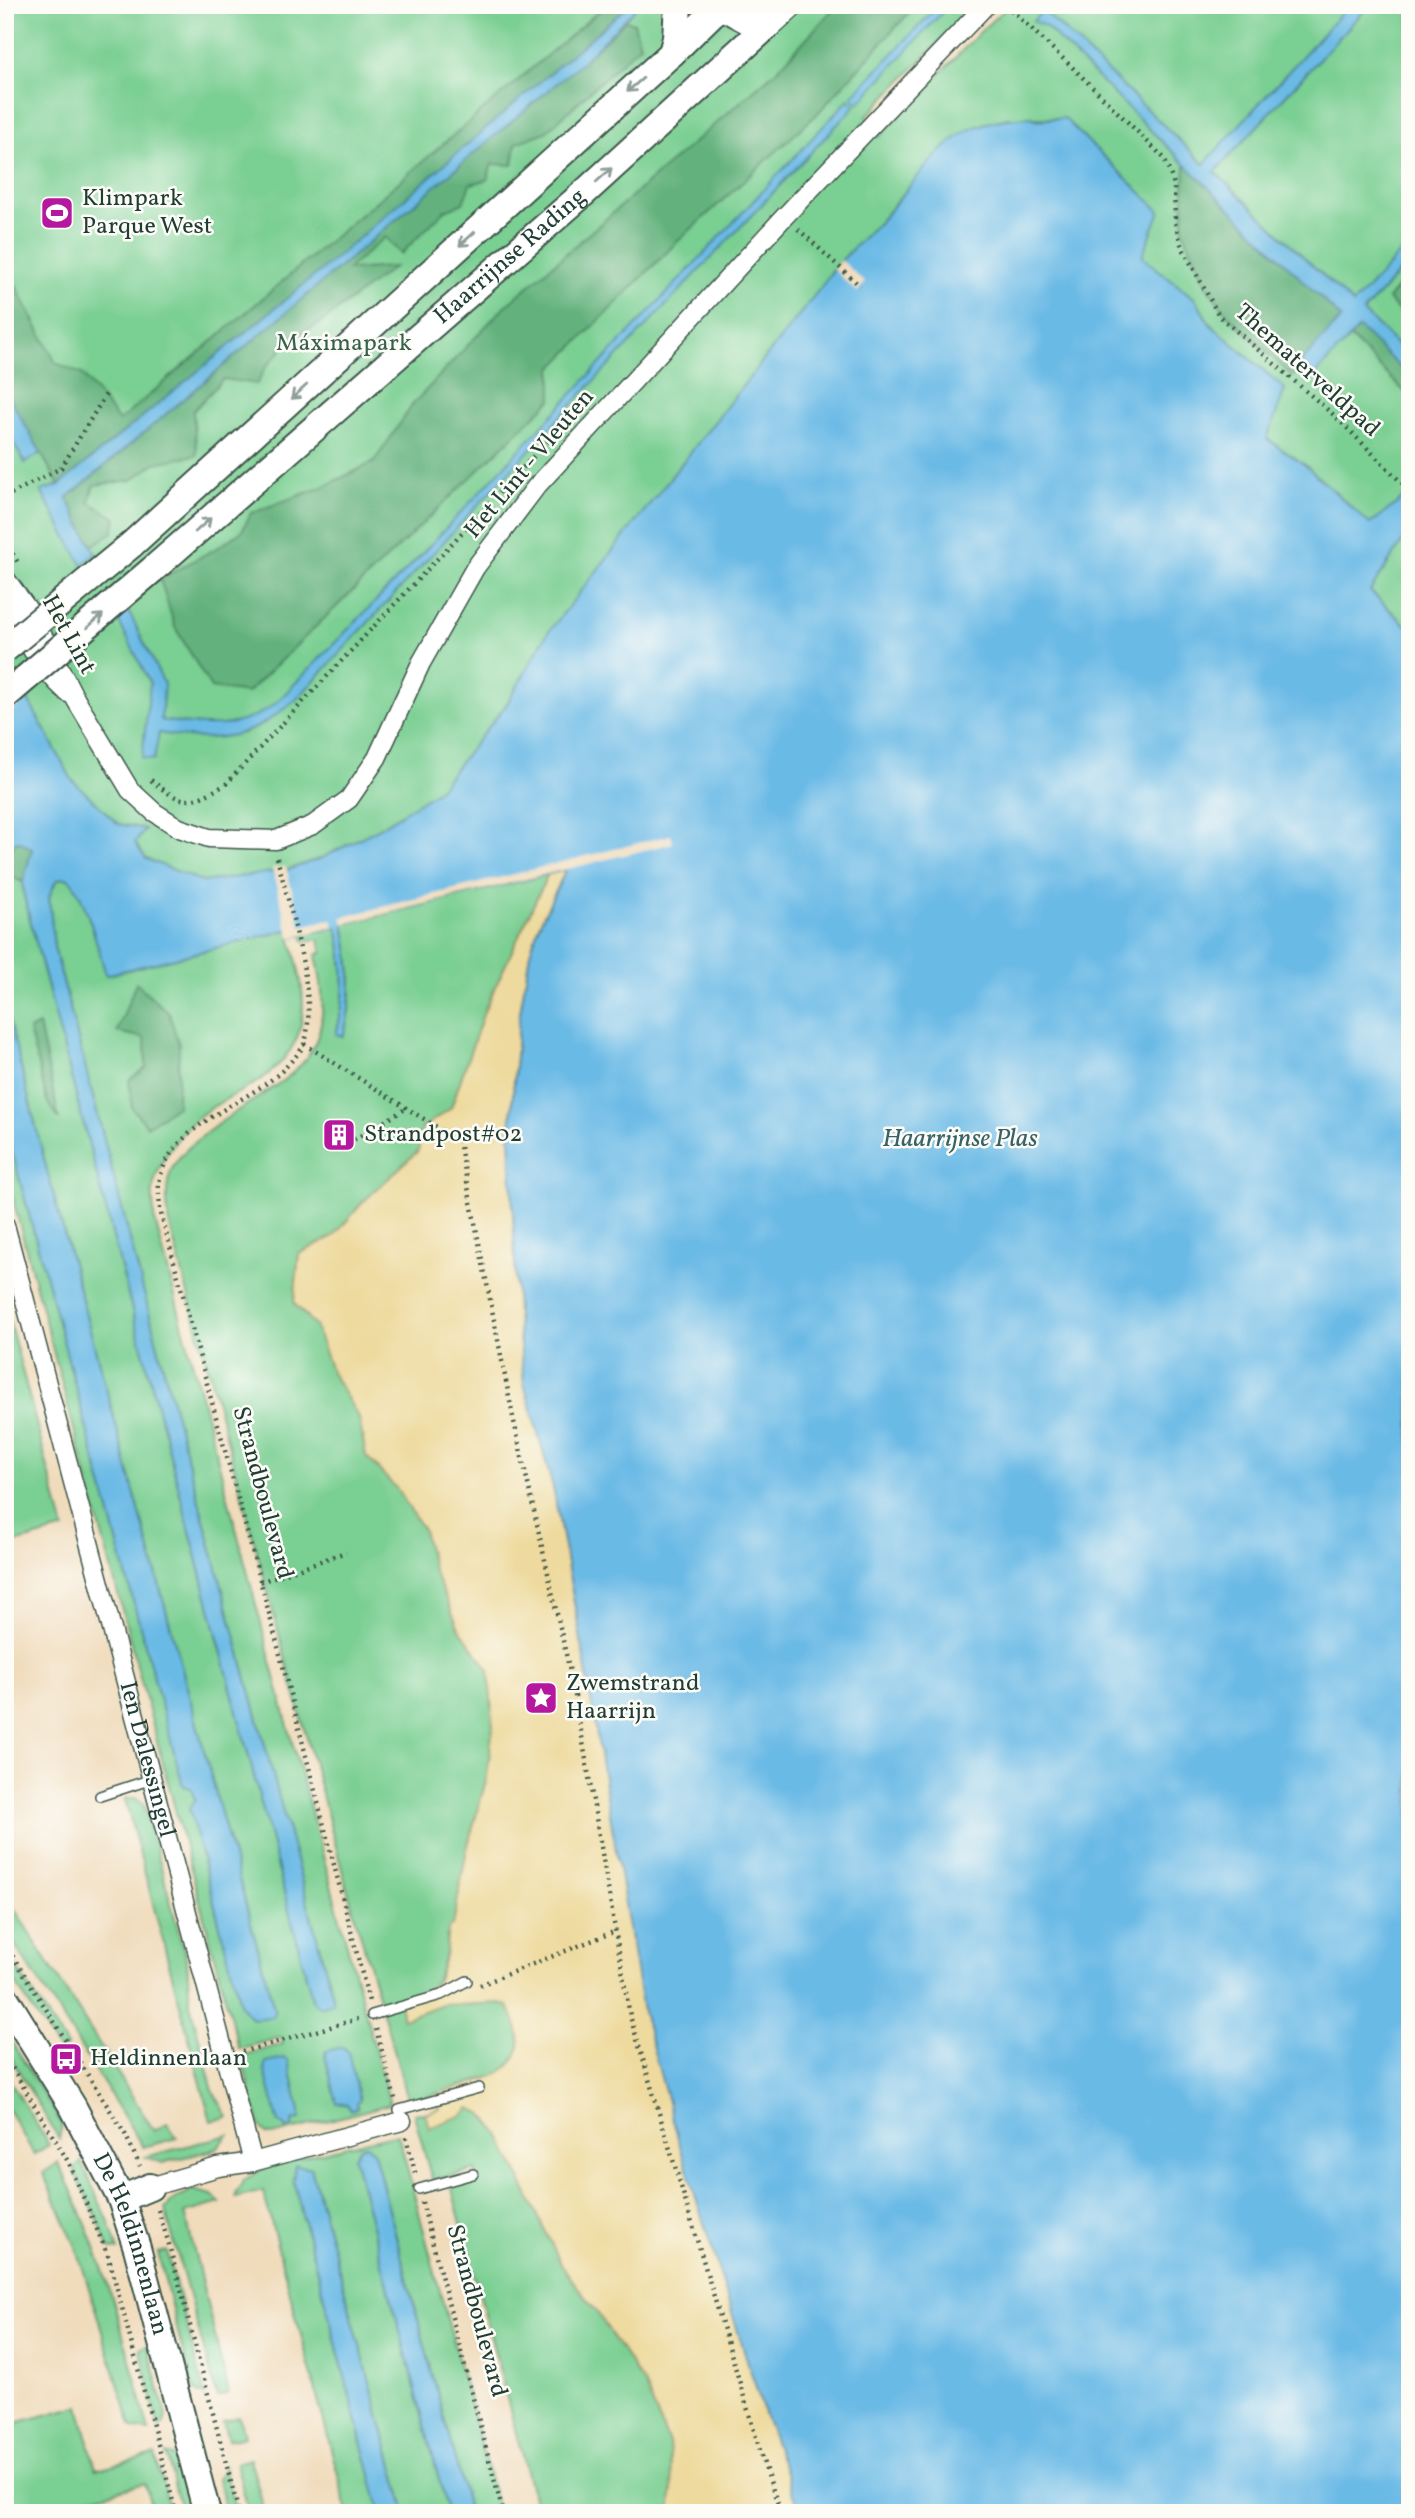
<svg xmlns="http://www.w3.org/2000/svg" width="1415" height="2518" font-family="Vollkorn,serif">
<rect width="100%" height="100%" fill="#fdfcf7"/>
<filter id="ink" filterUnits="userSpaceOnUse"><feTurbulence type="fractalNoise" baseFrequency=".0143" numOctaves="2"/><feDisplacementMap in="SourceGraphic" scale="14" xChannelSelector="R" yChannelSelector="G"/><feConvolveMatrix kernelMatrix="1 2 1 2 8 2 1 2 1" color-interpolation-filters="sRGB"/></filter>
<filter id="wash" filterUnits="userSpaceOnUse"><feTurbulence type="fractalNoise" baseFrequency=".00686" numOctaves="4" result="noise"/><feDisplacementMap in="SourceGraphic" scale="28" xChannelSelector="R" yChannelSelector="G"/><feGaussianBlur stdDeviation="1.57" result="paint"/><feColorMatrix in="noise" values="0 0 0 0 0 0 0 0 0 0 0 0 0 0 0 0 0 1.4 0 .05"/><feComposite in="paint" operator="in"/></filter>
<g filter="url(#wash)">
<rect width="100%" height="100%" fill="#f0dbbb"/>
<!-- green -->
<path fill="#7acf93" stroke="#4c8664" stroke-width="2" fill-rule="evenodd" d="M5,5H975L867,116L879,137L983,29L1009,5H1113L1117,12L1125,10L1130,5H1349L1204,165L1043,11L1034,20L1045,25L1185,164L1183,230L1291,376L1302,372L1310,380L1350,337L1410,397V505L1403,499L1370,525L1305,465L1266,438L1285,389L1210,324L1195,299L1142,257L1057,118H1008L983,124L909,187L882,219L833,269L822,286L547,634L507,704L437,791L376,830L322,858L287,870L203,882L146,859L135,843L145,829L118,824L72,780L5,658Z
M1369,5H1410V243L1353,304L1215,172Z
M1410,260V274L1388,299L1410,323V357L1363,312Z
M1410,530V629L1370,591Z
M5,874L23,882L24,896L313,2002L333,1997L179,1428L54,947L49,897L56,881C61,878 66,876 71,881C87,896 100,952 107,975L288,930C298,963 311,1007 296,1040C275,1082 240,1088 205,1112C183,1127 156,1163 153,1190C152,1198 154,1208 154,1217L289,1730L390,2104L273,2135L266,2134L259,2124L241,2056L283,2044L281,2037L239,2049L5,1170V1125L183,1785L191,1787L195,1801L189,1808L241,2005L252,2019L275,2012L47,1171L7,1014L5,1004ZM288,2061L300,2111V2118L292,2121L293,2126L286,2129L284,2124Z
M548,874L485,1009L451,1108L422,1128L418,1151L363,1202L334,1237L299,1254L294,1303L315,1326L332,1373L359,1418L366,1456L397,1489L423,1530L434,1572L459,1628L489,1670L493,1725L487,1777L467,1849L453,1925L446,1937V1948L441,1970L432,1986L423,1994L398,2001L403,2019L445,2003L457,2005L499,2003L507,2005C526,2031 525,2057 497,2075L409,2102L347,1888L184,1279C176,1246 160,1208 170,1174C175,1158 192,1144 205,1134C280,1074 343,1075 316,955L322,953L319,939L304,941L303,934L337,927C345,964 347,997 336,1033L343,1036C355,998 352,963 344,924Z
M5,1305L64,1529L5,1546Z
M135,1798L144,1805L187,1962L190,2004L213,2091L228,2117L211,2121L125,1799Z
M5,1894L154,2131L167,2123L177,2138L143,2147L66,2023L5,1930Z
M5,1950L67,2046L59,2051L5,1967Z
M5,2031L62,2124L59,2139L5,2048Z
M5,2073L49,2145L34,2154L5,2104Z
M470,2108L482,2113L499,2134L562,2266L599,2315L645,2386L669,2443L673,2488L670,2513H537L451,2185L477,2179L475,2170L432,2180L414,2114L425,2113L430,2127Z
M398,2134L499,2513H469L374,2153L366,2145L360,2147L354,2157L448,2513H406L311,2168L295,2166L293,2180L381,2513H348L263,2191L236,2198V2194L244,2180L272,2164Z
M228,2135L217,2149L162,2163L146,2157Z
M81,2162L108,2220L118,2250L108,2248L99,2222L75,2173V2167Z
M58,2163C102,2248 125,2339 149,2431L136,2429L131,2426L77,2249L43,2173Z
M195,2189L196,2191L212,2195L220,2203L185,2213L229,2394L217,2397L165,2209L176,2198Z
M167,2251L205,2395L198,2393L191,2384L158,2253Z
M148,2345L166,2415L164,2424L159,2428L140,2348Z
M79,2406L96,2469L155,2455L171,2513H153L145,2483L29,2513H5V2415L8,2425Z
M239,2417L244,2436L228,2440L223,2421Z
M166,2454L173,2456L179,2462L192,2513H182Z
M250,2459L265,2513H249L236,2463Z
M224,2467L236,2513H225L218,2478Z"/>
<!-- forest -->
<path fill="#63b27d" stroke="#417858" stroke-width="2" d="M606,5H629L330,263L59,485L5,390V265L56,363L82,374L119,421Z
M837,5H916L816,115L677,242L552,368V399L247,693L211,688L175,627L160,579L217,548L242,531L251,513L325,486L374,462L413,404L501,310L777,70Z
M626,20L634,23L640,45L546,132L516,143L513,165L492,164L487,180L470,184L463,203L445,210L401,254L385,237L347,270L394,267L318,325L294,336L265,368L257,384L223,379L193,411L197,455L155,463L132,480L94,485L89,502L116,518L113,532L92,546L67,498L583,61Z
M1185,164L1342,319L1299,366L1302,372L1292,376L1227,314L1207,287L1183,230Z
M1410,274V323L1388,299Z
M1359,327L1410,377V397L1350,337Z
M19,841L32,849L23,882L5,874V866L14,842Z
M136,983L169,1013L179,1045L177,1106L147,1126L132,1108L129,1080L146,1068L145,1038L117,1032Z
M39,1025L59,1119L47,1101L29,1030Z"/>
<!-- sand -->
<path fill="#eeda9e" stroke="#868c69" stroke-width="2" d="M567,869L539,925L530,953L519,1019L510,1131L517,1315L524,1383L553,1487L579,1629L727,2297L765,2416L801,2513H670L673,2488L669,2443L645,2386L599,2315L562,2266L499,2134L482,2113L470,2108L463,2115L429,2128L425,2113L440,2108L437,2093C467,2084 525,2078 519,2036C517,2024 514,2015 507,2005L499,2003L457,2005L445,2003L403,2019L398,2001C431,1992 441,1985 446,1949C447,1941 446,1935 449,1927L453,1925L467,1849L487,1777L493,1725L489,1670L459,1628L434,1572L423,1530L397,1489L366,1456L359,1418L332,1373L315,1326L294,1303L299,1254L334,1236L363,1202L418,1151L422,1128L451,1108L485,1009L548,874Z"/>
<!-- water -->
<path fill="#6bbae6" stroke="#457c8d" stroke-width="2" d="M629,5H636L634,10L583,61L67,498L96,554L82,565L41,491L59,485L330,263Z
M939,5H949L858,104L852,96Z
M1349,5H1369L1215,172L1353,304L1410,243V260L1363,312L1410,357V377L1359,328L1310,380L1298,366L1341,318L1045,26L1033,21L1043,10L1204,164Z
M849,99L855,106L565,412L296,700C283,709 270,721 255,728C225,742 191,739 159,733L154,760L142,758L150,683L118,620L128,610L164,684L161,720C206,727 240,732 277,702L418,558Z
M1033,117L1034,120L1064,118L1160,211L1142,257L1195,299L1210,324L1285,389L1267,439L1305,465L1370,524L1404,498L1410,505V530L1370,591L1410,629V2513H801L765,2416L727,2297L682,2153L643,2012L579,1629L553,1487L524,1383L517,1315L510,1131L519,1019L530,953L539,925L566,870L344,924C352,963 354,998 343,1037L336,1034C347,997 345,964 337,927L290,938L288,930L106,975C101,959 82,882 66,878C62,877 60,879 56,881L49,897L54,947L179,1428L333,1997V2003L319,2007L313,2002L24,896L23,882L32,849L19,841L14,842L5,866V658L72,780L118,824L145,829L135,843L146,859L203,882L287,870L322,858L376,830L437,791L507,704L547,634L822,286C838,260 862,241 883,218C908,190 930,157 960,135C981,121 1008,118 1033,117Z
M5,390L41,453L25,463L5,429Z
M5,1004L47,1171L275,2012L273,2017L252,2019L241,2006L189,1808L195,1800L191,1788L183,1786L5,1125Z
M343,2047L348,2052L360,2100L357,2103L358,2108L350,2110L348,2105L337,2103L325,2056L326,2051Z
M284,2058L288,2060L300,2111V2119L292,2121L293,2126L285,2129L283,2124H279L264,2068L266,2062Z
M367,2145L374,2153L469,2513H448L354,2157L360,2147Z
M295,2165L311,2168L406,2513H381L293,2180Z"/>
<!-- pier -->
<path fill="#f0dbbb" d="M841,260L865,283L857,292L833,269Z
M5,655L30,696L5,717Z
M671,835L673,843L344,924L342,917Z
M286,867L301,926L332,919L334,927L290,938L272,868Z"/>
</g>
<g filter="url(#ink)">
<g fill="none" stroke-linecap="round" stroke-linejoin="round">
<defs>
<path id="lane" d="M100,1796L152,1779
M372,2015L441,1995L467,1981
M399,2110L479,2088
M419,2189L473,2174"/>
<g id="street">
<path d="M711,5L761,32"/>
<path d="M750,5L761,32"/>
<path d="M5,578L32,615L76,700L130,790L154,812L179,828L209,838L276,840L313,825L349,799L377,758L421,663L475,568L536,487L785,216L986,5"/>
<path d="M8,589C21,634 33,661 68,693"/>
<path id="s1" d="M5,1225L253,2162L218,2167L150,2187"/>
<path d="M253,2162L402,2121"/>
</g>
<g id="secondary">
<path d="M672,53L676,38L678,5"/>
<path d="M131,545L672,53L721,5"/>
<path id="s2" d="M152,570L585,192L790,5"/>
<path id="s3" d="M5,1998L73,2107L121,2199L137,2248L207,2513"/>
<path d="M121,2199L150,2187"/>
</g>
</defs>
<!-- lane casing -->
<use href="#lane" stroke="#3e5548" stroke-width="12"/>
<!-- street casing -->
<use href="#street" stroke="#3e5548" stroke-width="21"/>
<!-- secondary casing -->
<use href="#secondary" stroke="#3e5548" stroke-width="30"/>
<!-- path -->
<path stroke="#3e5548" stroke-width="4.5" stroke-dasharray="2 5" stroke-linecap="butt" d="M1006,5L1073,68L1164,158L1174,184L1175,223L1182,247L1219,316L1336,417L1410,491
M798,229L860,286
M5,497L61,468L106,394
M5,542L19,564
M151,780C183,806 189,805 225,785L592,394
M277,858C289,905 318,997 305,1042C302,1051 292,1060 286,1067C249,1105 168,1123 159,1184C158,1192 160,1202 160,1210L276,1639L369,2001
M304,1044L459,1141L513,1417L574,1690L630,2016L765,2467L781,2513
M348,1143L407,1108
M260,1582L346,1552
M5,1944L125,2134L140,2166
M480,1985L616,1931
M376,2029L395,2099
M242,2052L358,2019
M5,2056L69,2163L109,2258L176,2513
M406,2137L416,2176
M422,2202L503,2513
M158,2210L168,2241L239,2513
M534,2513L542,2511"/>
<!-- lane -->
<use href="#lane" stroke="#fff" stroke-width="9"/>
<!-- street -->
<use href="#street" stroke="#fff" stroke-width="18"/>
<!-- secondary -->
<use href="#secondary" stroke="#fff" stroke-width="26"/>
<defs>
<path id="secondary-bridge" d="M5,649L131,545
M5,696L152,570"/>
</defs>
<!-- secondary-bridge casing -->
<use href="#secondary-bridge" stroke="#3e5548" stroke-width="30" stroke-linecap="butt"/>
<!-- secondary-bridge -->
<use href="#secondary-bridge" stroke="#fff" stroke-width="26"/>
</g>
<!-- one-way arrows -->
<defs><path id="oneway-shaft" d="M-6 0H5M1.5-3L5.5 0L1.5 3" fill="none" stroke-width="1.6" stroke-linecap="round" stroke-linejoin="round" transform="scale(1.75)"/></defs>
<g stroke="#8f9e9a">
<use href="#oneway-shaft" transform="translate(635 85) rotate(139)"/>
<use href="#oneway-shaft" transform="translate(604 175) rotate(-42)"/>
<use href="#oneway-shaft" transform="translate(467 239) rotate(138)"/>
<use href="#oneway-shaft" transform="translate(299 392) rotate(138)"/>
<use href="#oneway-shaft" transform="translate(203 525) rotate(-42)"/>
<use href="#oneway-shaft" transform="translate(95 621) rotate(-41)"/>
</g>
</g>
<!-- icons -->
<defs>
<symbol id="stadium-square" viewBox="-11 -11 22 22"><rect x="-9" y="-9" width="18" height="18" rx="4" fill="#b5179e" stroke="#fdfcf7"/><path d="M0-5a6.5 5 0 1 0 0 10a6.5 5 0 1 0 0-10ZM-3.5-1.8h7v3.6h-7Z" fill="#fff"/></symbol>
<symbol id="building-square" viewBox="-11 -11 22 22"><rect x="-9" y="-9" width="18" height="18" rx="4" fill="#b5179e" stroke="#fdfcf7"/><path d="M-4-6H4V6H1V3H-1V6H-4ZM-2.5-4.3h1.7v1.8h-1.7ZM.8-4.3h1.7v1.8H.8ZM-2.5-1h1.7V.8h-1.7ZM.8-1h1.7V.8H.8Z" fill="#fff"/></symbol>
<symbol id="sight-square" viewBox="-11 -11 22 22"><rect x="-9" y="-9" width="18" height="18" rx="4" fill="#b5179e" stroke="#fdfcf7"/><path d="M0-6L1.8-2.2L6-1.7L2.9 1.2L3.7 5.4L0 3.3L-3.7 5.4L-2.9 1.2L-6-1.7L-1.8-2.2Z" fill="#fff"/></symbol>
<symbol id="bus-square" viewBox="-11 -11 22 22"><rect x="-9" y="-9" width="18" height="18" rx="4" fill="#b5179e" stroke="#fdfcf7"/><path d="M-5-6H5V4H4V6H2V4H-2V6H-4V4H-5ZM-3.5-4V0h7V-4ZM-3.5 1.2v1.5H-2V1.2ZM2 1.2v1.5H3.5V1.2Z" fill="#fff"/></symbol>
</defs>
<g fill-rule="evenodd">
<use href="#stadium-square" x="38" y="194" width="38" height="38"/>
<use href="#building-square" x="320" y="1116" width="38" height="38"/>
<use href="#sight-square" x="522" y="1679" width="38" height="38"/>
<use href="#bus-square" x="47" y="2040" width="38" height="38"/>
</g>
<g text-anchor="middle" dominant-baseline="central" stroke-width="5" stroke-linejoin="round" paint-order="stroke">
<!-- poi labels -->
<g font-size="24" fill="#1f3d34" stroke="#fdfcf7" text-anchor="start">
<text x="82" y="199">Klimpark<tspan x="82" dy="28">Parque West</tspan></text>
<text x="364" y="1135">Strandpost#02</text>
<text x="566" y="1684">Zwemstrand<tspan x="566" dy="28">Haarrijn</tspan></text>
<text x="90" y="2059">Heldinnenlaan</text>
</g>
<!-- street labels -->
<g font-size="24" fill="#1f3d34" stroke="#fdfcf7">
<text stroke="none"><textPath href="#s2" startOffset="476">Haarrijnse Rading</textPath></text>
<text transform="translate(1307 371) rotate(42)">Thematerveldpad</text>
<text transform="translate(530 464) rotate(-50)">Het Lint - Vleuten</text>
<text transform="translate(68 635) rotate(61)">Het Lint</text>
<text transform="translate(262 1493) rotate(75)">Strandboulevard</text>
<text stroke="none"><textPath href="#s1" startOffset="553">Ien Dalessingel</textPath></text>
<text stroke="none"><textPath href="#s3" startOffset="278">De Heldinnenlaan</textPath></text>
<text transform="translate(476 2311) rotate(75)">Strandboulevard</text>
</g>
<!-- park labels -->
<g font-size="24" fill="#36624c" stroke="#fdfcf7">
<text x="344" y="344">Máximapark</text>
</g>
<!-- water labels -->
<g font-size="26" font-style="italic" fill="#366269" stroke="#fdfcf7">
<text x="960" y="1139">Haarrijnse Plas</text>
</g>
</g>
<!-- margin -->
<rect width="1415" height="2518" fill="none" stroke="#fdfcf7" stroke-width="28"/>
</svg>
